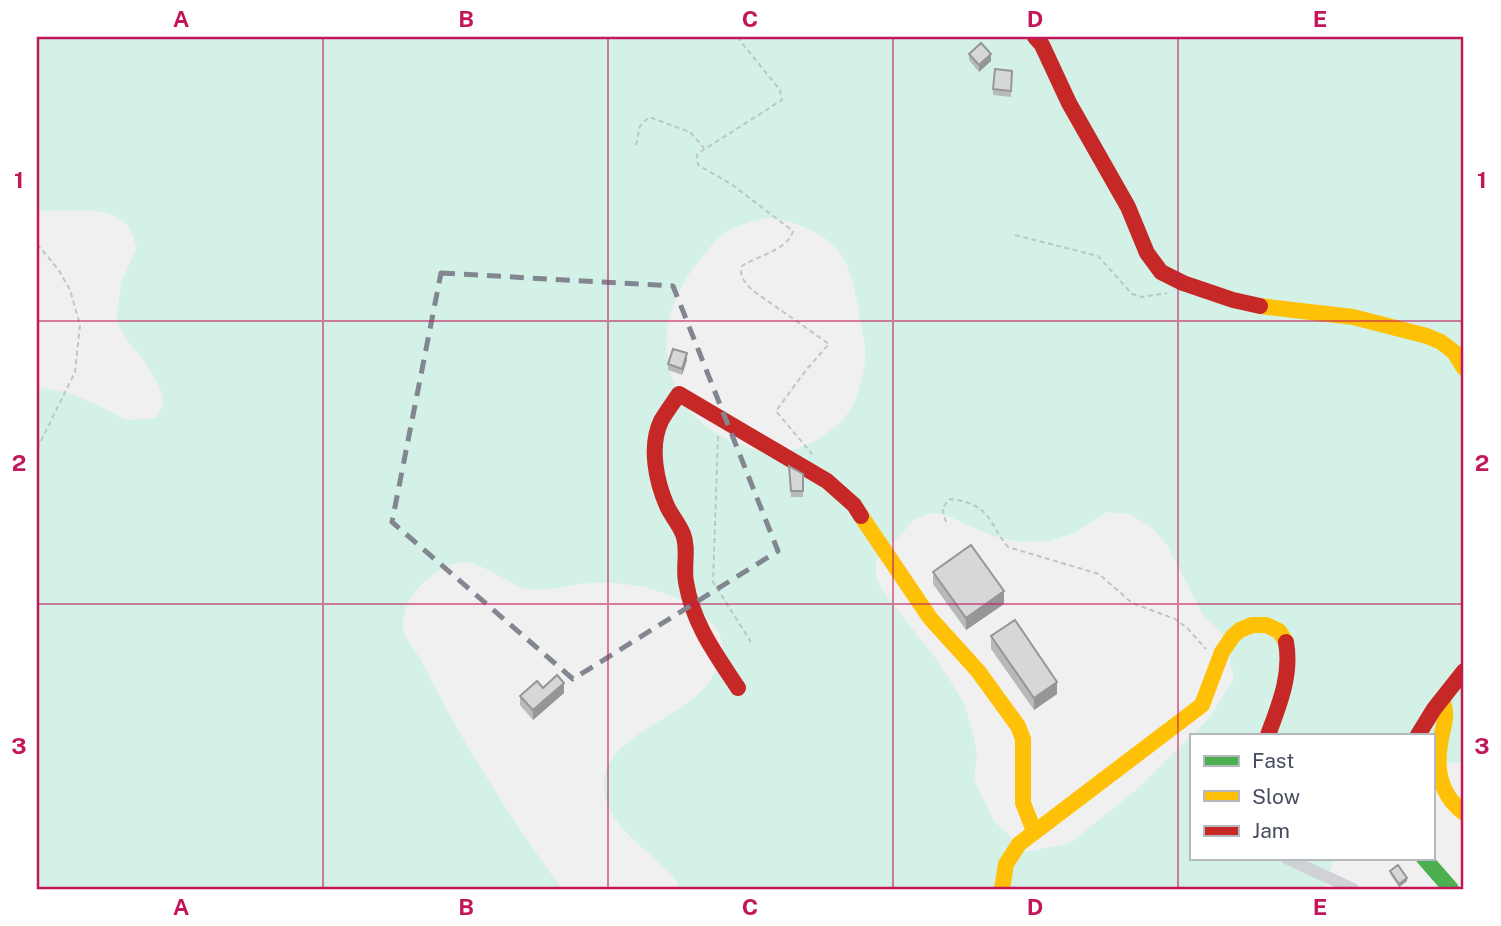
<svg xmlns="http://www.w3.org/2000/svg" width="1501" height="926" font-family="'Public Sans',sans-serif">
<rect width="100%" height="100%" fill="#f1f0f0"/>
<!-- green -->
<path fill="#d3f1e7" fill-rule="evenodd" d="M37,37H1464V762L1436,764L1433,735H1192L1210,717L1234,678L1223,635L1202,613L1167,545L1151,527L1129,514L1107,512L1075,533L1049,541L1019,542L990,535L946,515L932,513L915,519L876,561V578L885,594L937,660L964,703L974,737L977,756L974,780L994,821L1027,852L1070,843L1137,789L1191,736V858H1334L1324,889H677L678,883C660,858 622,837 610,810C580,748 661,727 695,697C707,687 717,673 720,658C723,647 723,638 716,628C685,590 627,579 581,584C563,587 546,591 528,589C521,589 515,584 509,581C476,564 462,550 428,579C414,591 404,604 403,623C401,636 415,649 421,660C461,741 509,816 562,889H37V392L42,388L70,393L106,409L126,420L156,418L163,403L161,390L143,359L127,340L116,321L121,283L137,247C134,241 132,231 128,226C110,202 62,214 37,210ZM771,218C792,222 817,229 833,245C850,261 854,287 858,308C860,324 867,345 865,361C863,375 859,394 852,407C839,429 809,448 783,452C770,454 753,450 741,445C713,434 692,419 678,391C654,344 670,293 704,255C711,247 717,237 726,232C740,224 755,220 771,218Z"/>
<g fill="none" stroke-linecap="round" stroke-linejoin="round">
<!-- path -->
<path stroke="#bbc7c7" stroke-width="2" stroke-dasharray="5 3.5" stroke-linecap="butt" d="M737,37L780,90L782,100L697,154L698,165L731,184L793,231C788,250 757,256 742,266C739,277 745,282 752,290L829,344L806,370L776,411L812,454
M636,145L640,126L649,117L690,132L704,148
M1015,235L1098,256L1132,294L1142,297L1167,293
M37,244L58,269L70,290L80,325L75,372L37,449
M718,436L713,582L751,642
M946,522L942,508L950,499C991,504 987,521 1008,547L1099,574L1132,603L1175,619L1187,628L1206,649"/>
<!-- street -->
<path stroke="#d1d2d6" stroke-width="12" d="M1286,858L1353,889"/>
<!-- fast -->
<path stroke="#4caf50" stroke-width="16" d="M1424,858L1451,889"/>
<!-- slow -->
<path stroke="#ffc107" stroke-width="16" d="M1260,306L1353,317L1427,336L1441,342L1454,352L1464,368
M861,516L930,618L978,671L1018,726L1023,739V803L1034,831
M1442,700C1448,713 1444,724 1441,738C1435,768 1439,794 1464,813
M1002,889L1006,864L1019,844L1202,705L1222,652L1233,636L1240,630L1252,625H1266L1279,631L1286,642"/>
<!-- jam -->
<path stroke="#c62828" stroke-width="16" d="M1035,37L1042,45L1069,103L1128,207L1147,253L1161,272L1183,283L1233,300L1260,306
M738,688C715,653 693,624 686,582C683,567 689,549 683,534C679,524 671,515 667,506C656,481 649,446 661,421C666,412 673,403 679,394L827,481L854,505L861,516
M1268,735C1279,705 1292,675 1286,642
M1418,735L1434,709L1464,671"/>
</g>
<!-- wall -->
<path fill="#b8b9bb" d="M969,54L991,61L979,72L969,60Z
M1012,71L1011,97L993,95V89Z
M687,360L682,375L668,370V364Z
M789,466L803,474V497H791Z
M933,572L1004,604L966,630L933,584Z
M991,636L1057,694L1034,710L991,649Z
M564,693L533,720L520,705V696Z
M1390,871L1407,881L1399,887L1390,874Z"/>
<!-- shaded-wall -->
<path fill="#969698" d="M991,54V61L979,72V65Z
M687,353V360L682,375V369Z
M1004,591V604L966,630V618Z
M1057,682V694L1034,710V698Z
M564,683V693L533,720V710Z
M1407,878V881L1399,887V884Z"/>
<!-- building -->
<path fill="#d6d7d9" stroke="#969698" stroke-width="2" d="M981,43L991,54L979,65L969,54Z
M995,69L1012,71L1011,91L993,89Z
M673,349L687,353L682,369L668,364Z
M789,466L803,474V491H791Z
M971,545L1004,591L966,618L933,572Z
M1015,620L1057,682L1034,698L991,636Z
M557,675L564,683L533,710L520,696L537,681L543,688Z
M1398,865L1407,878L1399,884L1390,871Z"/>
<!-- marked area -->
<path fill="none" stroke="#828691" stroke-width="5" stroke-dasharray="14 9" stroke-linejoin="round" d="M441,273L673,286L778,551L573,679L392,522Z"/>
<!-- grid -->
<path fill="none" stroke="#c2185b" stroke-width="2" stroke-opacity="0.55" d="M323,37V889M608,37V889M893,37V889M1178,37V889M37,321H1464M37,604H1464"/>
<!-- border -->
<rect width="1501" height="926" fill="none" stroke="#ffffff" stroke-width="77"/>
<!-- legend -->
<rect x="1190" y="734" width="245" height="126" fill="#ffffff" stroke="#b5b8bf" stroke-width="2"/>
<rect x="1204" y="756" width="35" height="10" fill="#4caf50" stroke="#b5b8bf" stroke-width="2"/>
<text x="1252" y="768" font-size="21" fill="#464d5e">Fast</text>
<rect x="1204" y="791" width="35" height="10" fill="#ffc107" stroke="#b5b8bf" stroke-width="2"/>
<text x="1252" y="804" font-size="21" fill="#464d5e">Slow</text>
<rect x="1204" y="826" width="35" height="10" fill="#c62828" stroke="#b5b8bf" stroke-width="2"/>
<text x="1252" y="838" font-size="21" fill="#464d5e">Jam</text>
<rect x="38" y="38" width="1424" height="850" fill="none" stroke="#c2185b" stroke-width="2.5"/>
<g font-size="23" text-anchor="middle" font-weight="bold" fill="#c2185b">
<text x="181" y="27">A</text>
<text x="466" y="27">B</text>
<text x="750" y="27">C</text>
<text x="1035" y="27">D</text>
<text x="1320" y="27">E</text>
<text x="19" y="188">1</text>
<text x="1482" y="188">1</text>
<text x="19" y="471">2</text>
<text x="1482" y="471">2</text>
<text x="19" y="754">3</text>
<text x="1482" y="754">3</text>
<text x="181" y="915">A</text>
<text x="466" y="915">B</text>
<text x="750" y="915">C</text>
<text x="1035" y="915">D</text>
<text x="1320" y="915">E</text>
</g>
</svg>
